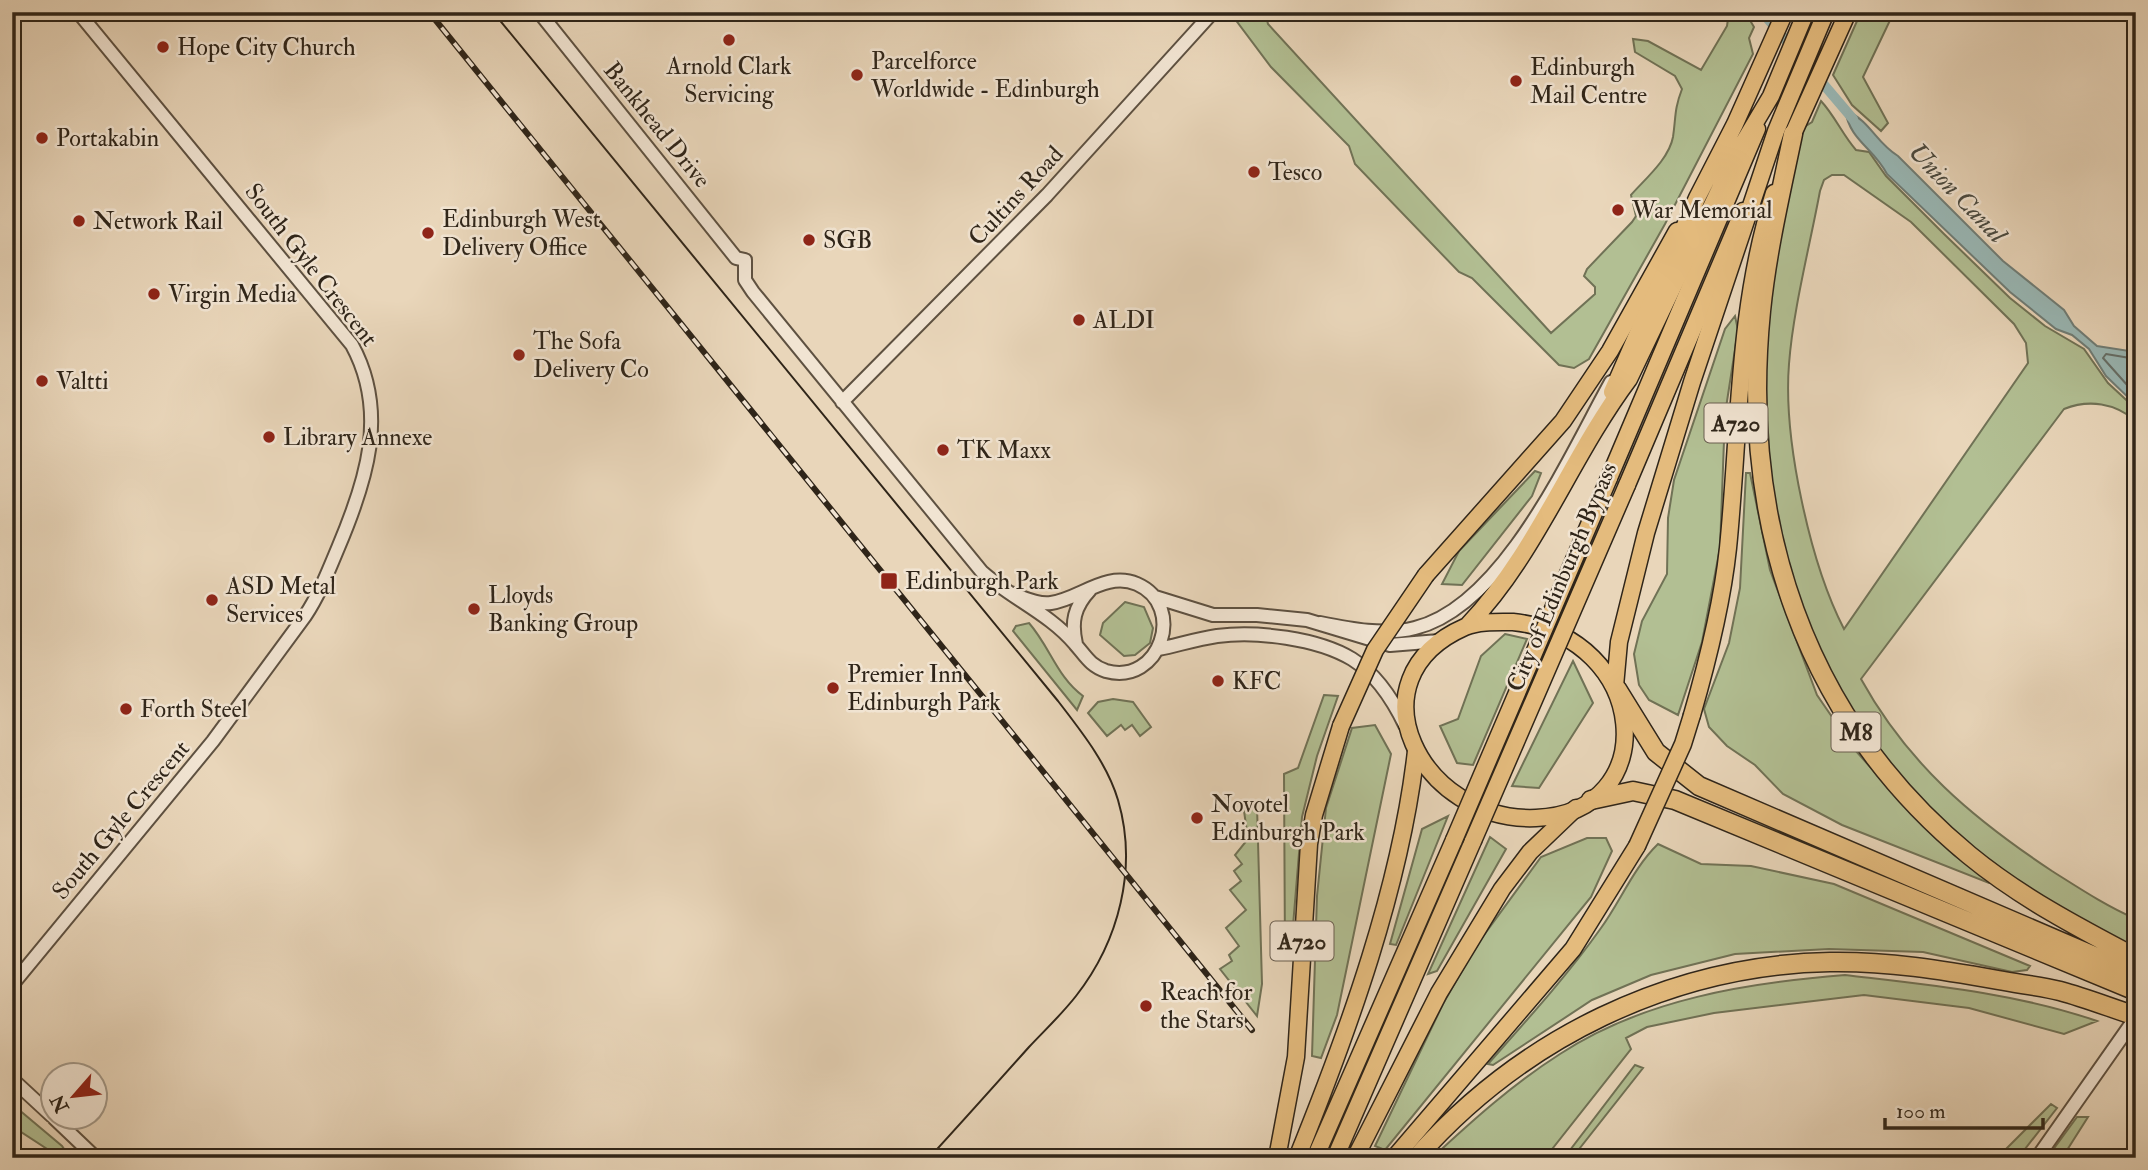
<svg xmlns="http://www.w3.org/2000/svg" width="2148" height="1170" font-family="'IM FELL Double Pica',serif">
<rect width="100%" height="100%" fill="#e9d6ba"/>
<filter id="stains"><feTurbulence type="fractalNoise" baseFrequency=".00286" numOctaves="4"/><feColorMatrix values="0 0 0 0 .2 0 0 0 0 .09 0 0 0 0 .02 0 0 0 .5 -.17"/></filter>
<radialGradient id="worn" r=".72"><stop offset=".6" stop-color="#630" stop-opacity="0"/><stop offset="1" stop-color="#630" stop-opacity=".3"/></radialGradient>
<!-- green -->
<path fill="#b2bf93" stroke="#707256" stroke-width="2" fill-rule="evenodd" d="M1241,12H1265L1268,24L1551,333L1595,294V287L1584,276L1587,269L1632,222L1636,216L1631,195C1645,179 1669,159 1673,137C1676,117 1674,110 1682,89L1675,76L1635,52L1633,39L1648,41L1701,70L1727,26L1729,12H1745L1754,27L1749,38L1753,54L1665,224L1589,359L1574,368L1559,365L1472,278L1459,272L1355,164L1349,146L1271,67L1235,19Z
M1861,12H1894L1863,77L1888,123L1881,131L1852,105L1833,75Z
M1821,101C1835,116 1842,134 1856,150L1869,152L1886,176L1944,234L2010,298L2045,326L2084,349L2108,383L2136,409V421C2115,403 2089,399 2064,409L1861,679C1908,764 1972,818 2052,871C2079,888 2106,906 2136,919V958L2000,879L1889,779L1791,605L1757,396L1793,134L1812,122ZM1832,175H1844L1911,222L2014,324L2026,343L2028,363L1844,629C1810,563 1783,439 1789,364C1793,310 1810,245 1820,191L1824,180Z
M1735,316L1738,330L1725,414L1720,548L1702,642L1678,715L1649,700L1639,685L1634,654L1642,621L1667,574L1668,518L1674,480L1725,329Z
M1535,471L1541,473L1532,496L1462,585L1442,584L1459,551Z
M1746,473H1750L1770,570L1817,695L1854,749L1907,808L1954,855L1992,882L1989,883L1842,825L1783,794L1755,765L1727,746L1709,727L1704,709L1729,643L1740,588Z
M1125,602L1144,607L1153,628L1150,643L1135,655L1124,656L1100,635L1103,623Z
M1029,623C1050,647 1057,677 1083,696L1077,710L1013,631L1016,626Z
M1505,634L1527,639L1473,765L1457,763L1440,726L1458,719L1481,656Z
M1573,661L1593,703L1539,788L1512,786Z
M1324,695L1338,696L1317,756L1302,817L1291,950L1285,955L1284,774L1298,768Z
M1113,699L1133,702L1151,727L1140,736L1132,725L1125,730L1121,725L1107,736L1088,713L1098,702Z
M1375,725L1391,754L1337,1015L1321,1058L1312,1056L1317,896L1326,808L1352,728Z
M1257,806L1262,984L1257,1016L1220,969L1232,961L1229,955L1239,946L1226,928L1246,910L1230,890L1241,881L1234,871L1242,864L1235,855L1248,839L1244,811Z
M1448,816L1396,945L1390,944L1422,829Z
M1490,837L1506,849L1437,971L1428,974Z
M1587,838H1606L1612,851L1591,897L1385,1150L1375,1146L1443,1004L1476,946L1541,857Z
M1658,844L1701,864L1751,866L1834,884L2030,966L2027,970L2012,972L1923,952L1829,949L1735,954L1651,975L1592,1000L1493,1065L1488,1064C1527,1020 1567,976 1601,928C1620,902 1634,867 1658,844Z
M1845,975C1930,985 2016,993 2097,1021L2064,1034L1969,1008L1864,995L1714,1013L1647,1027L1626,1038L1631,1049L1545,1158H1432C1473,1120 1513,1084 1560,1054C1644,999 1747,983 1845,975Z
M1635,1065L1643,1068L1572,1158H1564Z
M2051,1104L2057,1108L2018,1158H1997Z
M18,1109L62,1146L70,1158H61L12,1126Z
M2077,1117H2088L2062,1158H2047Z"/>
<!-- water -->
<path fill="#99b8b6" stroke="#6f7d77" stroke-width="2" d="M1845,110C1871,121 1875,142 1898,156L2003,261L2064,310L2074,326L2097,346L2136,352V405L2106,376L2089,349L2072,335L2056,329L2010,292L1887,174C1873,147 1850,141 1845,110Z"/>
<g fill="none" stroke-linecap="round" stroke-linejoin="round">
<!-- shore -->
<path stroke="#646e68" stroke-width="2" d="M2136,359L2106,354L2103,358L2136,395"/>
<!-- canal -->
<path stroke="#99b8b6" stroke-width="10" d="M1762,12L1853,119"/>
<defs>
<path id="tertiary" d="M539,12L736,258L745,260V280L753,292L982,572C1011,598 1050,614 1075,644C1085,655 1090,666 1106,671C1160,686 1187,606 1137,584C1106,571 1080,599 1051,603C1037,605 1023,597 1010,593
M842,402L1047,195L1213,12
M1155,597L1213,615H1257L1307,620L1390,645L1439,641
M1320,623C1350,629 1385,636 1415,628C1504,606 1570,456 1611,382
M1076,644C1071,622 1074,607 1090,590
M1159,649C1178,645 1197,639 1217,636C1257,631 1317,638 1352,659C1376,674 1393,700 1405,725
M12,985L213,741L305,616C319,595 328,572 338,548C366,482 389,413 352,345L78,12
M12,1079L52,1116
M54,1118L96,1158
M2037,1158L2136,1017"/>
<path id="primary" d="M1609,478L1757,129
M1627,485L1743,211
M1426,575L1563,421L1610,351L1677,231
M1692,715C1708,660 1722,605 1728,548C1740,429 1737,308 1774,193
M1277,1158L1296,1057L1309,844L1314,815L1341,726
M1297,1158C1348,1032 1401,886 1416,751
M1315,1158L1454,840
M1335,1158L1473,841
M1355,1158L1439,993L1502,889L1530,852L1576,808
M1394,1158L1573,949L1637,846"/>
<path id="trunk" d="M1793,134L1848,12
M1612,392L1697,198L1735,124L1785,12
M1513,622C1650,636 1665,813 1536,818C1422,823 1347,679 1465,627C1479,621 1498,622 1513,622Z
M1468,625C1537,553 1570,458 1629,379L1736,155L1771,96L1806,12
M1615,686L1619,642L1646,533L1692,382L1776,131L1826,12"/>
<path id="motorway" d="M1793,134C1781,192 1767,251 1761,311C1740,522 1803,718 1969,855C2020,897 2079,928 2136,958
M1617,689L1656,752L1699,786L2136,974
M1591,800L1633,791L1675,800L2136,991
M1416,1158C1521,1039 1670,965 1830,962C1887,961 1942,970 1998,980C2019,984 2040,986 2060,991C2086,998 2111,1008 2136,1016"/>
</defs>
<!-- tertiary casing -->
<use href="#tertiary" stroke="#5e5141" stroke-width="16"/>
<!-- primary casing -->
<use href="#primary" stroke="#2f2519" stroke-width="19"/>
<!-- trunk casing -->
<use href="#trunk" stroke="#2f2519" stroke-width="19"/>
<!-- motorway casing -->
<use href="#motorway" stroke="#2f2519" stroke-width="21"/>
<!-- tertiary -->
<use href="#tertiary" stroke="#f1e4d2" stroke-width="12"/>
<!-- primary -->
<use href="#primary" stroke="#e4bb7d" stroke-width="16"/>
<!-- trunk -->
<use href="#trunk" stroke="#e4bb7d" stroke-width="16"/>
<!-- motorway -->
<use href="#motorway" stroke="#e4bb7d" stroke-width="18"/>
<!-- tram -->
<path stroke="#2f2519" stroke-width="2" d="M493,12L1058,701C1081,731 1107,763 1118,800C1138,868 1119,941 1076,996C1062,1014 1045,1030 1029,1047C996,1084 963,1121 929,1158"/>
<defs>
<path id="rail" d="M429,12L1252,1030"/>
</defs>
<!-- rail casing -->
<use href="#rail" stroke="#2f2519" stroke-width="6"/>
<!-- rail -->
<use href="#rail" stroke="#f1e4d2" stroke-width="3.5" stroke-dasharray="10" stroke-linecap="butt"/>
<defs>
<path id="primary-bridge" d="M1341,726L1375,650L1426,575
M1454,840L1609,478
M1473,841L1627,485
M1637,846L1683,744L1692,715"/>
</defs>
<!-- primary-bridge casing -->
<use href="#primary-bridge" stroke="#2f2519" stroke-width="19" stroke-linecap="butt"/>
<!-- primary-bridge -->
<use href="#primary-bridge" stroke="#e4bb7d" stroke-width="16"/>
</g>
<!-- markers -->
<g fill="#8f2418" stroke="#f1e4d2" stroke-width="2.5">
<circle cx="729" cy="40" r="7"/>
<circle cx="163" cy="47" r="7"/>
<circle cx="857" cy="75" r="7"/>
<circle cx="1516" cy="81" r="7"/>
<circle cx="42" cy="138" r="7"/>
<circle cx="1254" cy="172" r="7"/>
<circle cx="1618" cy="210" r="7"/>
<circle cx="79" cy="221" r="7"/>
<circle cx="428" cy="233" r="7"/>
<circle cx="809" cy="240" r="7"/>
<circle cx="154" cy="294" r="7"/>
<circle cx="1079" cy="320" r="7"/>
<circle cx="519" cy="355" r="7"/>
<circle cx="42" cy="381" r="7"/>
<circle cx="269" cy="437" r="7"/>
<circle cx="943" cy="450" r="7"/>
<rect x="880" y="572" width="18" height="18" rx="3.5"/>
<circle cx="212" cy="600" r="7"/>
<circle cx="474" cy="609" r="7"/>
<circle cx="1218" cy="681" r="7"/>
<circle cx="833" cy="688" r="7"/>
<circle cx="126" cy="709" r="7"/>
<circle cx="1197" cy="818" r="7"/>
<circle cx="1146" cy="1006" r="7"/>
</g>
<g text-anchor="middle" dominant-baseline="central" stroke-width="5" stroke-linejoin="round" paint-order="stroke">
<!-- shield labels -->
<g fill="#f1e4d2" stroke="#695e50" stroke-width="2">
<rect x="1704.5" y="403.5" width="63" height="39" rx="5"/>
<rect x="1831.5" y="712.5" width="49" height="39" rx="5"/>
<rect x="1270.5" y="921.5" width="63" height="39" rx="5"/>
</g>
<g font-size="23" font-weight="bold" fill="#2f2519">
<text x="1736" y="423">A720</text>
<text x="1856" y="732">M8</text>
<text x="1302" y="941">A720</text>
</g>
<!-- poi labels -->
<g font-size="24" fill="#2f2519" stroke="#f1e4d2" text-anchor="start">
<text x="177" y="47">Hope City Church</text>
<text x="871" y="61">Parcelforce<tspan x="871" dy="28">Worldwide - Edinburgh</tspan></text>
<text x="729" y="66" text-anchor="middle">Arnold Clark<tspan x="729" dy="28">Servicing</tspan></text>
<text x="1530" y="67">Edinburgh<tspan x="1530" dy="28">Mail Centre</tspan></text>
<text x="56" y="138">Portakabin</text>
<text x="1268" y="172">Tesco</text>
<text x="1632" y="210">War Memorial</text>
<text x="442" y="219">Edinburgh West<tspan x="442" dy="28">Delivery Office</tspan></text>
<text x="93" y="221">Network Rail</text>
<text x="823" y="240">SGB</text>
<text x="168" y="294">Virgin Media</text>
<text x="1093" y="320">ALDI</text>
<text x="533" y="341">The Sofa<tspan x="533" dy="28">Delivery Co</tspan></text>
<text x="56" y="381">Valtti</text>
<text x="283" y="437">Library Annexe</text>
<text x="957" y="450">TK Maxx</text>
<text x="905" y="581">Edinburgh Park</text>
<text x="226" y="586">ASD Metal<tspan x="226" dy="28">Services</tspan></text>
<text x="488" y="595">Lloyds<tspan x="488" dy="28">Banking Group</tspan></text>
<text x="847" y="674">Premier Inn<tspan x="847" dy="28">Edinburgh Park</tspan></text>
<text x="1232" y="681">KFC</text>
<text x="140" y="709">Forth Steel</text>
<text x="1211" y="804">Novotel<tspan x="1211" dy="28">Edinburgh Park</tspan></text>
<text x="1160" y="992">Reach for<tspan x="1160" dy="28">the Stars</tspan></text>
</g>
<!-- street labels -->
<g font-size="24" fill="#2f2519" stroke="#f1e4d2">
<text transform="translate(657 125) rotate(51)">Bankhead Drive</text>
<text transform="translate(1016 196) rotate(-47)">Cultins Road</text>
<text transform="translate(311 265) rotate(52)">South Gyle Crescent</text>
<text transform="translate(1562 577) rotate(-67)">City of Edinburgh Bypass</text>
<text transform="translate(121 820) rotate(-50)">South Gyle Crescent</text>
</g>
<!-- water labels -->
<g font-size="26" font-style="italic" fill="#4a4a40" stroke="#f1e4d2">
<text transform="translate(1957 193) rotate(46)">Union Canal</text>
</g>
</g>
<!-- margin -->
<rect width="2148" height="1170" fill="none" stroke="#e9d6ba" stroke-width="42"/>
<rect x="14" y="14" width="2120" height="1142" fill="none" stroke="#2f2519" stroke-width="3.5"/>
<rect x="21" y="21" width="2106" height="1128" fill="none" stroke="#2f2519" stroke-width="2"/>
<!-- north arrow -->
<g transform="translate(74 1096) rotate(242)"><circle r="33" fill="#f1e4d2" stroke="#a39888" stroke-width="2"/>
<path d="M0-5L12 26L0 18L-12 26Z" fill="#8f2418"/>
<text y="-10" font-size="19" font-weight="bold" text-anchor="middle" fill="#2f2519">N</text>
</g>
<!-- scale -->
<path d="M1885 1118v10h158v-10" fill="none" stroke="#2f2519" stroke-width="3.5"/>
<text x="1896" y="1118" font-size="21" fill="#2f2519" stroke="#f1e4d2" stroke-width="5" paint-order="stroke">100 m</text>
<rect width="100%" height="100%" filter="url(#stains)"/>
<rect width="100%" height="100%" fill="url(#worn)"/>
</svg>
